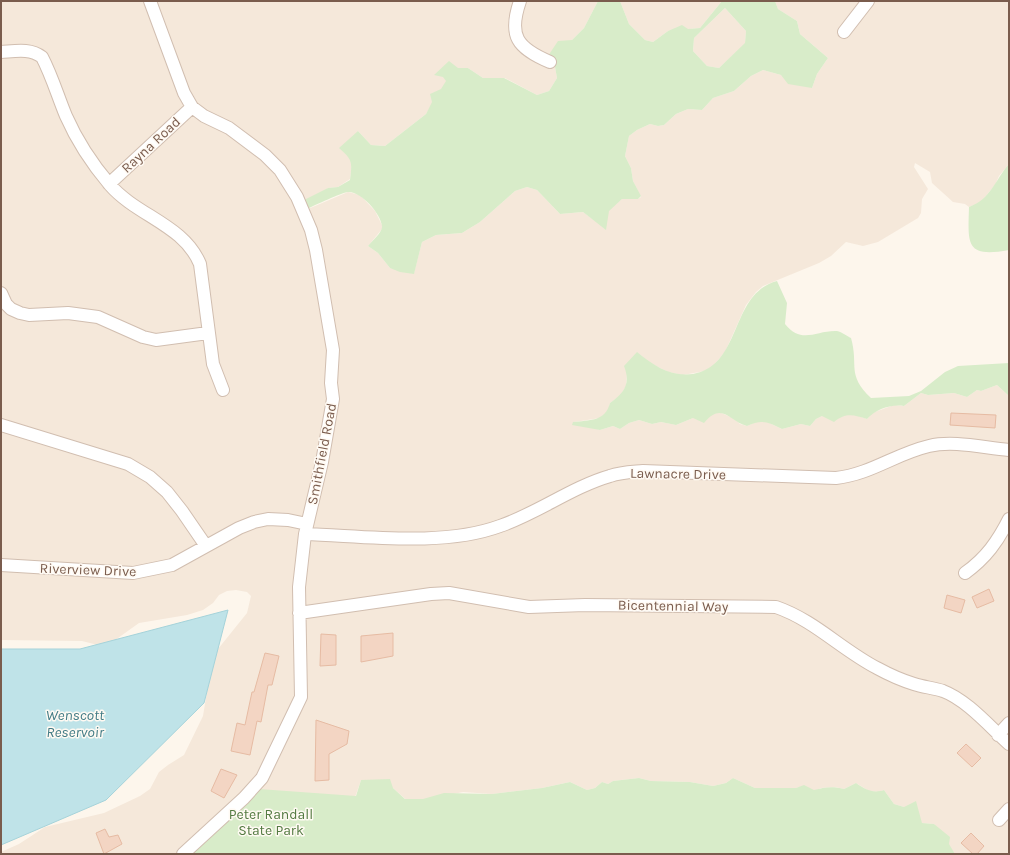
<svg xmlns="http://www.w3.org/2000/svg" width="1010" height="855" font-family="Karla,sans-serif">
<rect width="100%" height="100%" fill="#fdf6ec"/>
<!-- residential -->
<path fill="#f5e8da" d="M1,1H598L584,28L572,40L546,59L555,67L557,78L549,91L537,95L505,78H483L468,68L430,107L426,114L385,146L371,145L358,131L350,157L352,163L350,179L338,187L328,188L308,209L348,192L360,195L375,211L382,225V229L368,246L378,253L390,268L414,273L422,242L436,235L462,233L480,222L515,191L527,187L537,190L560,214L583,212L595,221L622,199H638L641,197L633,181L631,168L625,156L629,136L637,130L650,124L658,126L664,125L676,114L688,109L702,110L713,98L734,91L751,76L763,70L781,75L812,88L817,74L828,58L800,34L797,21L778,9L775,1H1009V164L999,176L995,185L980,203L969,207L965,204L953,202L932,183L930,172L915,163L914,167L928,189L922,199L921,213L918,218L878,242L863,246L846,242L831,256L819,263L763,286L756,292L746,305L725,352L713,366L705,371L683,375L668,372L650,363L638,353L627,373L626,386L621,395L610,403L608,412L600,418L574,422L600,430L613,426L620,429L629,423L639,420L652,424L661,422L676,425L693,418L719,412L733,418L740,424L747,426L756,422L765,421L782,429L801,424L810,426L816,419L822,416L840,417L850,413L867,419L872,413L894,405L904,406L921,393L928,395L954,393L967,397L977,390L981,391L997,385L1009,396V854H955L934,824L922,823L904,807L894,804L884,790L879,792L869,791L856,783L844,789L835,787L821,788L814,791L804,786L796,788H755L733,778L726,783L713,786L690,782L651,781L639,778L613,781L608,784L602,782L595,788L587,790L570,782L542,788L492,794L463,792L410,803L393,788L361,780L351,809L183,854H1V852L19,844L45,827L104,813L140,796L150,789L159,772L168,765L184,755L203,716L212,661L218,649L247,613L251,596L247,592L236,590L227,591L219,595L213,603L203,610L187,615L139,623L111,643L102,646L82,641L1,640Z
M620,1H722L700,28L668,31L653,42L645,40L629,24Z
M725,8L746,31L745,44L719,68L707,66L693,51L694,38Z"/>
<!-- green -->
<path fill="#d8ecc9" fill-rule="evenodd" d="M598,1H620L629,24L645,40L653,42L668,31L682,25L688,29L700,28L722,1H775L778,9L797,21L800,34L828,58L817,74L812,88L788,84L781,75L763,70L751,76L734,91L713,98L702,110L688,109L676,114L664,125L658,126L650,124L637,130L629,136L625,156L631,168L633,181L641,196L638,199H622L609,211L606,230L583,212L560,214L537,190L527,187L515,191L480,222L462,233L436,235L422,242L414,274L400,272L390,268L378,253L368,246C372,241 383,232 382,226C381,214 361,191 348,192C341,193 315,205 307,209L304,200L328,188L338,187L350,180C352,162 353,160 339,148L358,131L371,145L385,146L426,114L432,102L430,94L441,89L446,81L443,77L434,75L449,61L458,68H468L483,78H504L537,95L549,91L557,78L555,67L546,59L558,41L572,40L584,28ZM725,8L746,31L745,43L719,68L707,66L693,51L694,38Z
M1009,164V250C965,258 968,244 969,207C991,199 995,180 1009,164Z
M777,281L787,303L785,324C802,345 816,330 837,331C842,332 847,336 851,338C859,366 846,374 871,398L909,396L921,391L945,372L958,366L1009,363V396L997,385L981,391L977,390L967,397L954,393L928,395L921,393L904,406C891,404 876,409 867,419C854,415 846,412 834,422L822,416L816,419L810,426L801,424L782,429C768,422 762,419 747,426C729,421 722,401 704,423L693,418L676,425L661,422L652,424L639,420L629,423L620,429L613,426L600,430L572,425L573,422C589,420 605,422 610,403C624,393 631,384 624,366L637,352C654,366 671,377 693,374C743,365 729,294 777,281Z
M639,778L651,781L690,782L713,786L726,783L733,778L755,788H796L804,785L814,790C824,787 834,786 844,789L856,783C865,789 873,794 884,790L894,804L904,807L916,801L922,823L934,824L950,837L949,844L955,854H183L259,789L356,796L361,780L390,779L393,788L405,799H423L444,793L492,794L542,788L570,782L587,790L595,788L602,782L608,784L613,781Z"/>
<!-- water -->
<path fill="#bfe3e8" stroke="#a5d3da" d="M228,610L204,703L106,800L1,845V649H80Z"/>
<!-- building -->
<path fill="#f3d5c3" stroke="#e6bba3" d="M951,413L996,415L995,428L950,425Z
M989,589L994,601L977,608L972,597Z
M947,595L965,600L961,613L944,608Z
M393,633V656L361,662V636Z
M321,634L336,635V665L320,666Z
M265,653L279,656L272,685H268L261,722L257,721L250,755L231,751L237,723L245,725L252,692H254Z
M316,720L349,731L347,744L329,754V780L315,781Z
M966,744L981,758L972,767L957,753Z
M221,769L237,775L224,798L211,791Z
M105,829L109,837L118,835L122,844L104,854L96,833Z
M971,833L984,846L977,854H973L961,843Z"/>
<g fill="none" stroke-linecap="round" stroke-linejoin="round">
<defs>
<path id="minor" d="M150,1L184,93L192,107L204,116L229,128L265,155L280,170L297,197L311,230L316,250L333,350L331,383L333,399L322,462L305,534L299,587L301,697L262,778L244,798L183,854
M520,1C508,36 517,48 550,62
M844,32L868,1
M1,52C16,51 30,48 42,57C52,76 58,97 66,116C77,141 93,165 110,185C137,216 184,225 200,264L213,364L223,390
M109,184L192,107
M1,293L6,304L11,309L20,313L29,315L68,313L98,317L143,337L156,340L208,333
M1,425L128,464L150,477L167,492L182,511L206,546
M305,534C365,536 443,547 500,526C538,513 572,487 610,476C621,472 632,472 643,471L836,478C871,474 895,454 929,446C954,440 984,448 1009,450
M1,565L133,573L172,565L239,528L254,522L268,519L288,520L307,524
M965,573C986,558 998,541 1009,519
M299,613L431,594L449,593L529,607L585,605L776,607C814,620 842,650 877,668C888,674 901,680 914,684C923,687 934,688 943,691C967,700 990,727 1009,744
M998,735L1009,723
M999,820L1009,809"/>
</defs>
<!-- minor casing -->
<use href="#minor" stroke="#d1beb0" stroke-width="14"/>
<!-- minor -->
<use href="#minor" stroke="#fff" stroke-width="12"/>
</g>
<g text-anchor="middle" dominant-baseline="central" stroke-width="3" stroke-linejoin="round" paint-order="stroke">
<!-- street labels -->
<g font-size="14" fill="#7a5c4d" stroke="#fffaf3">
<text transform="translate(151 145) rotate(-43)">Rayna Road</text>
<text transform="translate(322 454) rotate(-79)">Smithfield Road</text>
<text transform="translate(678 474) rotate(1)">Lawnacre Drive</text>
<text transform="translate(88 570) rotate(2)">Riverview Drive</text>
<text transform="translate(673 606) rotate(1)">Bicentennial Way</text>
</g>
<!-- park labels -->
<g font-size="14" fill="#537a41" stroke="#fffaf3">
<text x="271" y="814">Peter Randall<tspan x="271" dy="16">State Park</tspan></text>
</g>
<!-- water labels -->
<g font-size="15" font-style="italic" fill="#437c86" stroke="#fffaf3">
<text x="75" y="715">Wenscott<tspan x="75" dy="17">Reservoir</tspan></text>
</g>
</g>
<!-- border -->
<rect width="1010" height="855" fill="none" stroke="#7a5c4d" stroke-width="4"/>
</svg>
